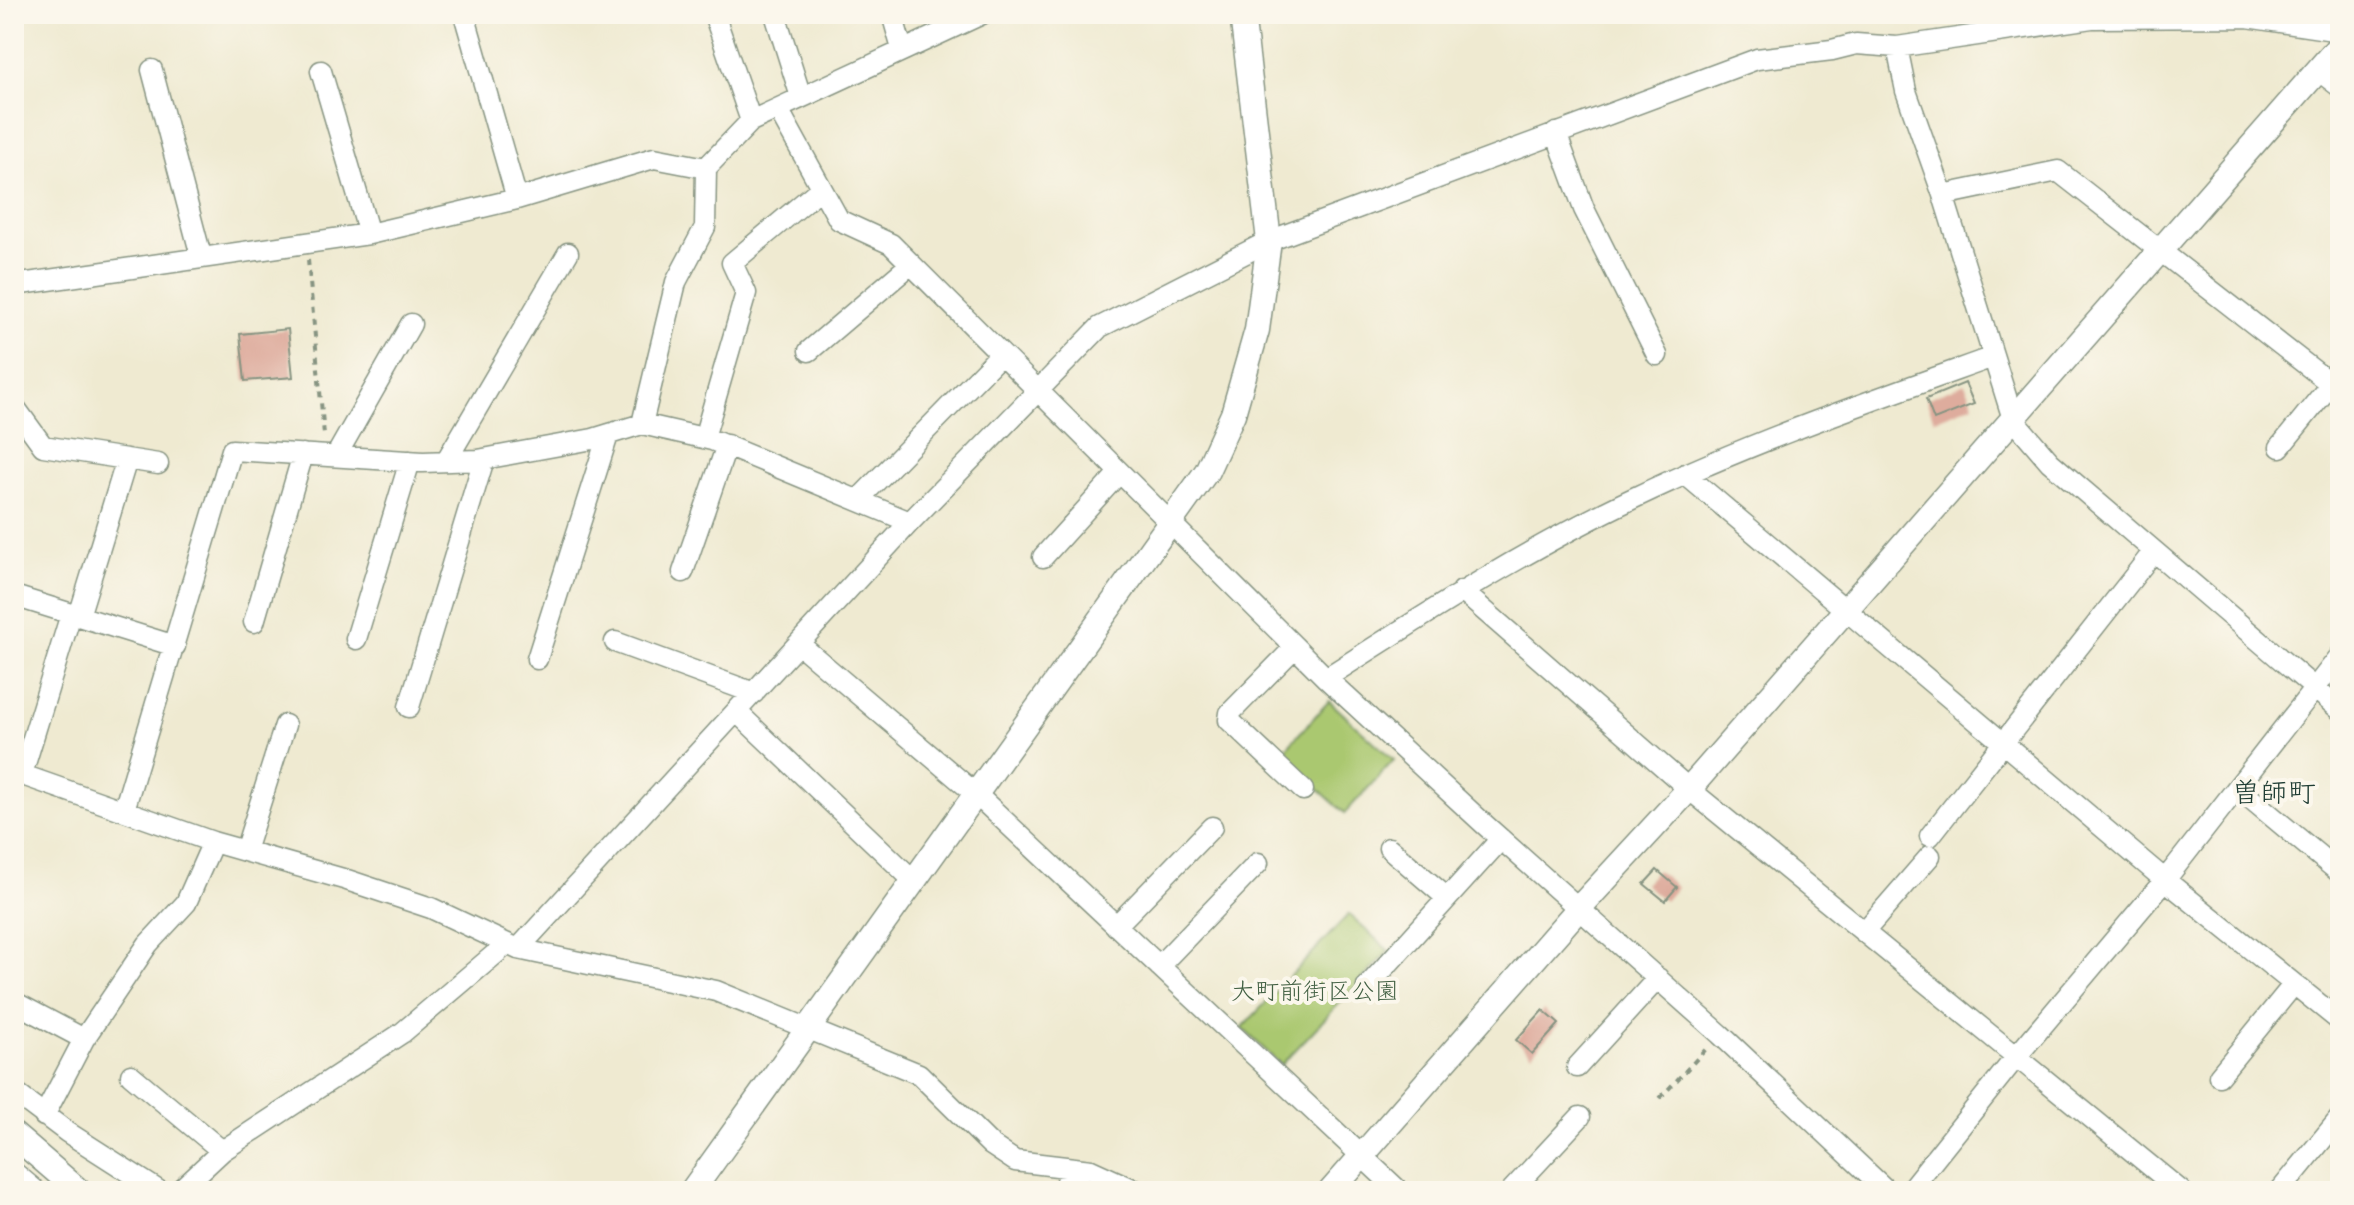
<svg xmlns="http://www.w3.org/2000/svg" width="2354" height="1205" font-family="Itim,'Klee One',sans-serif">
<rect width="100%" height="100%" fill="#fbf7ec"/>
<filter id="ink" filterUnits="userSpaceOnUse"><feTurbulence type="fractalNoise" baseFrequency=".0125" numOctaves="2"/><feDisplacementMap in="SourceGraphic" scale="16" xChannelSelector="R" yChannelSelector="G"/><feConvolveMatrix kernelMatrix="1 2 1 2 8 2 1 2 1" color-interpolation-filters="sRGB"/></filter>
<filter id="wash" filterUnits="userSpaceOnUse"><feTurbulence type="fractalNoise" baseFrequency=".006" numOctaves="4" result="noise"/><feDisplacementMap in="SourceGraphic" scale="32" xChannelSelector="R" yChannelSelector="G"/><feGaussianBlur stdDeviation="1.8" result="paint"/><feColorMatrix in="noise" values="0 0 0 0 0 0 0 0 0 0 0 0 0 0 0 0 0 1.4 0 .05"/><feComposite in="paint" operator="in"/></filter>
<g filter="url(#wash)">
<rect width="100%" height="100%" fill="#efead1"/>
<!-- green -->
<path fill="#aac870" stroke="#648252" stroke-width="2" d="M1329,701L1394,760L1345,813L1280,755Z
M1349,914L1389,951L1281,1065L1242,1028Z"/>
<g id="blocks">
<!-- building -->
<path fill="#deac9d" d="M288,329L293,377L245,381L240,334Z
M1965,383L1974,404L1934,420L1926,399Z
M1657,870L1677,887L1665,901L1644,884Z
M1543,1010L1559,1024L1532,1054L1516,1040Z"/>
</g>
</g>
<g filter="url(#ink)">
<use href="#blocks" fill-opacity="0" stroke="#879482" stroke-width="2"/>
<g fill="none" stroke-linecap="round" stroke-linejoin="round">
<defs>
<path id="minor" d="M464,14L517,199
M714,14L751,121
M775,14L801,97
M892,14L902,49
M1897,47L1906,91L1943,195L2013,419L2050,462L2340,710
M152,70L201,256
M2318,70L2340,87
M321,71L369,234
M778,109L839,220L891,244L1326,678L1484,824L1720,1034L1887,1191
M1556,133L1584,209L1657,355
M1943,195L2058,171L2340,391
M14,285L369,234L517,199L654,158L706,168
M809,351L911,264
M14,406L43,446L158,464
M642,424L676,282L705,227L706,168L751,121L982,14
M704,438L746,293L732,263L820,189
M2280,447L2331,384
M336,456L411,324
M446,461L568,253
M1685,474L2165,880L2340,1021
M858,500L1001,354
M1043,557L1119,473
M683,572L727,445
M1462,591L1689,789L2181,1191
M14,596L175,646
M79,616L127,459
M254,622L303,454
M356,639L410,461
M615,642L754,693
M799,644L977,795L1399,1191
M1295,647L1230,713L1229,720L1303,790
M537,659L608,435
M1326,678C1427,613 1528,548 1636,497C1751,442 1873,400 1993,357
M409,707L484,459
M737,712L914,881
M14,772L213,842L347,880L431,908L518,949L716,991L919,1074L991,1145L1015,1161L1091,1170L1137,1191
M22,774L71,614
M2238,788L2340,873
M124,810L232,450L423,462L478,460L593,439L642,424L712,440L910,522
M1930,836L2154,551
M1389,848L1447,898
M245,851L285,725
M1116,926L1212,827
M1864,932L1930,856
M518,949L910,522L1100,327L1269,241L1757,59L1832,50L1856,44L1897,47L2092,18L2247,17L2340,31
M1159,966L1258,863
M1367,987L1501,839
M14,1002L84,1039
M1577,1067L1658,978
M131,1075L222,1151
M2219,1076L2294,984
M14,1092L67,1132L159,1191
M44,1116L84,1039L148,944L186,903L213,842
M179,1191L222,1151L402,1033L507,944
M1062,1191L1071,1170
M1511,1191L1580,1117
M1909,1191L2016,1057L2165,880L2340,656
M2280,1191L2340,1118"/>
<path id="tertiary" d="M14,1135L79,1191
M14,1175L33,1191
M692,1191L1207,471L1233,414L1257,330L1269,241L1242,14
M1331,1191L1580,907L1689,789L2340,45"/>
</defs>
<!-- minor casing -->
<use href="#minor" stroke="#879482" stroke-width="23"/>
<!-- tertiary casing -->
<use href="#tertiary" stroke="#879482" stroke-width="27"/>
<!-- path -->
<path stroke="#879482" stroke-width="4" stroke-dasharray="6 6" stroke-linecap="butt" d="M308,260L324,435
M1660,1098L1708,1047"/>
<!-- minor -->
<use href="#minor" stroke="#fff" stroke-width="20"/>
<!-- tertiary -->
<use href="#tertiary" stroke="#fff" stroke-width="24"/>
</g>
</g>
<g text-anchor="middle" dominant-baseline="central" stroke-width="8" stroke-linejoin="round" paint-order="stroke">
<!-- park labels -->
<g font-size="24" fill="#426043" stroke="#fbf7ec">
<text x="1315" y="990">大町前街区公園</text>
</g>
<!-- quarter labels -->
<g font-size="28" fill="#1f3d34" stroke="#fbf7ec">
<text x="2274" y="792">曽師町</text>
</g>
</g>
<!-- margin -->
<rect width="2354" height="1205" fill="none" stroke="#fbf7ec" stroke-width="48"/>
</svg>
